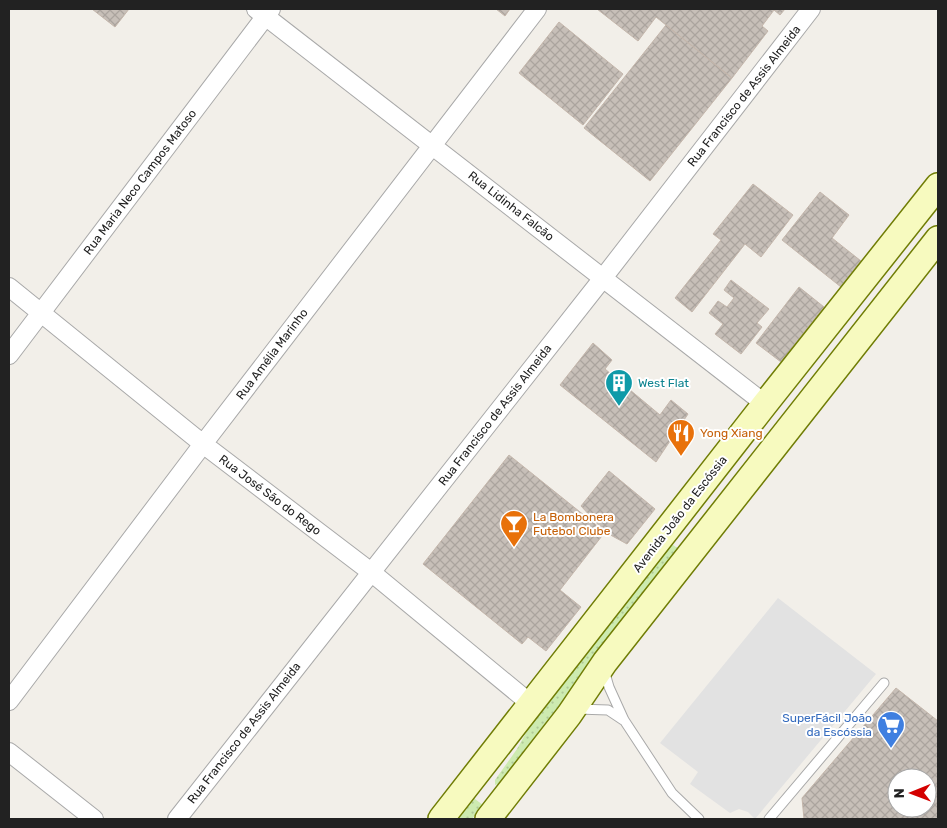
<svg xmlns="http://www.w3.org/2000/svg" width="947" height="828" font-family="Rubik,sans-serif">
<defs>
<pattern id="grass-dots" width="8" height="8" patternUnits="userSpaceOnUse" patternTransform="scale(1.25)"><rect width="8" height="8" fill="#cdebb0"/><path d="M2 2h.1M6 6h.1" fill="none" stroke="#b0c997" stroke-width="1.8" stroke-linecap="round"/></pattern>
<pattern id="building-cross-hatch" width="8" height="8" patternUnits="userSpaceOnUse" patternTransform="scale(1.25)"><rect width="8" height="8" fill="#c7bfb8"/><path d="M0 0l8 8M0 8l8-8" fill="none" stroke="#aba49e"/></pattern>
</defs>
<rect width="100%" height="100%" fill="#f2efe9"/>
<!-- grass -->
<path fill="url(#grass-dots)" d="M670,543L679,549L678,554L498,784L495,785V780L517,749L531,724Z
M471,796L483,805L472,819H453Z"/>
<!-- parking -->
<path fill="#e2e2e2" d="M778,598L876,674L755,819L748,812L739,809L730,813L690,784L698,772L660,743Z"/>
<!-- building -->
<path fill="url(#building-cross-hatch)" stroke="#c4b6ab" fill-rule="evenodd" d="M92,9H129L115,27Z
M496,9H510L505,16Z
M597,9H785L780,15L774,10L762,26L768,31L732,78L656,17L638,41Z
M559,22L623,74L583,125L519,73Z
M666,25L732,78L650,181L584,128Z
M753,184L793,215L761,257L745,244L692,312L675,298L721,240L713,234Z
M820,192L849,215L832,238L861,261L841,287L782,240Z
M731,280L769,309L757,323L762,327L741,354L715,334L723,324L709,313L718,301L727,307L734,298L724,290Z
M799,287L824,307L781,362L756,343Z
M593,343L612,360L605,369L660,415L671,400L688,414L656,462L560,385Z
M509,455L605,532L560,590L581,607L546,651L528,637L522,644L423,564Z
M609,471L655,509L627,544L605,532L581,506Z
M896,688L938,721V819H804L802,798ZM897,778H927V808H897Z"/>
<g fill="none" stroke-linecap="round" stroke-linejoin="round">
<defs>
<path id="service" d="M604,670L609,687L624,720L672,793L699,819
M577,709L608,710L623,720
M769,819L884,683"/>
<path id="minor" d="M256,9L765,404
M9,287L203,444L371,572L531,704
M9,355L271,9
M9,701L203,444L537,9
M9,752L94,819
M177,819L603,278L811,9"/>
<path id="secondary" d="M441,819L765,404L938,186
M488,819L569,715L605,662L938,239"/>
</defs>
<!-- service casing -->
<use href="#service" stroke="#a9a9a9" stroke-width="11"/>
<!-- minor casing -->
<use href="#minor" stroke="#a9a9a9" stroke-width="20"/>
<!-- secondary casing -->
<use href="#secondary" stroke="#707d05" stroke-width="28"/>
<!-- service -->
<use href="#service" stroke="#fff" stroke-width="9"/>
<!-- minor -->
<use href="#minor" stroke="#fff" stroke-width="18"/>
<!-- secondary -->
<use href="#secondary" stroke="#f7fabf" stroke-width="25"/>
</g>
<!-- icons -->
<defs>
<symbol id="building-pin" viewBox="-11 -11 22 30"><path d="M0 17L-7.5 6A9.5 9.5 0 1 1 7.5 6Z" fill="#0f9aa8" stroke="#fff"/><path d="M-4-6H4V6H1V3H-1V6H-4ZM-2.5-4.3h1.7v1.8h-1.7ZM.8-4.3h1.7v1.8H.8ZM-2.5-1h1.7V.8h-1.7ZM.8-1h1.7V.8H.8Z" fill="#fff"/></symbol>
<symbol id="restaurant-pin" viewBox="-11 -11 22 30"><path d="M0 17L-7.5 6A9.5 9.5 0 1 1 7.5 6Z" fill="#e8710a" stroke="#fff"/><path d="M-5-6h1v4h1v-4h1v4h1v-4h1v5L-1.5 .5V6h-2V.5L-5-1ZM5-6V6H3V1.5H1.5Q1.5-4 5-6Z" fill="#fff"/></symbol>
<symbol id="bar-pin" viewBox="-11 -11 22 30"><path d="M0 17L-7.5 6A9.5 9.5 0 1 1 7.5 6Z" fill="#e8710a" stroke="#fff"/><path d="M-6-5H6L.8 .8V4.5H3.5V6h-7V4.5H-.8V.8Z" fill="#fff"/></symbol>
<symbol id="supermarket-pin" viewBox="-11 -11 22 30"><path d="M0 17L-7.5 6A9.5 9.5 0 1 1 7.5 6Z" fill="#3f7fe0" stroke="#fff"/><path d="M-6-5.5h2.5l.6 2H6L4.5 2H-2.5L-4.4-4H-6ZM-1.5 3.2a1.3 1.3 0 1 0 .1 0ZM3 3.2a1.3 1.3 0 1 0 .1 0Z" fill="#fff"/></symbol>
</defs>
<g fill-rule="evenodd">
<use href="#building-pin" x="603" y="367" width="32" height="43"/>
<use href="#restaurant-pin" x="665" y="417" width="32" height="43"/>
<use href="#bar-pin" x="498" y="508" width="32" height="43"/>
<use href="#supermarket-pin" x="875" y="709" width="32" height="43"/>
</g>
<g text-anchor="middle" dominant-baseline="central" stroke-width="4" stroke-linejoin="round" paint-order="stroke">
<!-- street labels -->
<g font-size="12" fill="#222" stroke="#fff">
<text transform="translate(744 96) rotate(-52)">Rua Francisco de Assis Almeida</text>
<text transform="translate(140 182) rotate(-53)">Rua Maria Neco Campos Matoso</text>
<text transform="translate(511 206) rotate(38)">Rua Lidinha Falcão</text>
<text transform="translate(272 354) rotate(-53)">Rua Amélia Marinho</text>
<text transform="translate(495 415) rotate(-52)">Rua Francisco de Assis Almeida</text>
<text transform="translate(270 495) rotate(37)">Rua José São do Rego</text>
<text transform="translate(680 514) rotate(-52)">Avenida João da Escóssia</text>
<text transform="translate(244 733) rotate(-52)">Rua Francisco de Assis Almeida</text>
</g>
<!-- culture labels -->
<g font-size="12" fill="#0d838f" stroke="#fff" text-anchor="start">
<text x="638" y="383">West Flat</text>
</g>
<!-- food labels -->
<g font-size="12" fill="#c56008" stroke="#fff" text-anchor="start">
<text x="700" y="433">Yong Xiang</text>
<text x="533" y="517">La Bombonera<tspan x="533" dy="14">Futebol Clube</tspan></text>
</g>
<!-- shop labels -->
<g font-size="12" fill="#366cbe" stroke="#fff" text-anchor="end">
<text x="872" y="718">SuperFácil João<tspan x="872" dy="14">da Escóssia</tspan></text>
</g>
</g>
<!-- border -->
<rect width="947" height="828" fill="none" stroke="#222222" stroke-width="20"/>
<!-- north arrow -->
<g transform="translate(912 793) rotate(269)"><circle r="24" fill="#ffffff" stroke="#a7a7a7"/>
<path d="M0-4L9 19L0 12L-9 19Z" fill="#d40000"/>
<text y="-8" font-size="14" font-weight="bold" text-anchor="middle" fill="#222222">N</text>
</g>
</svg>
